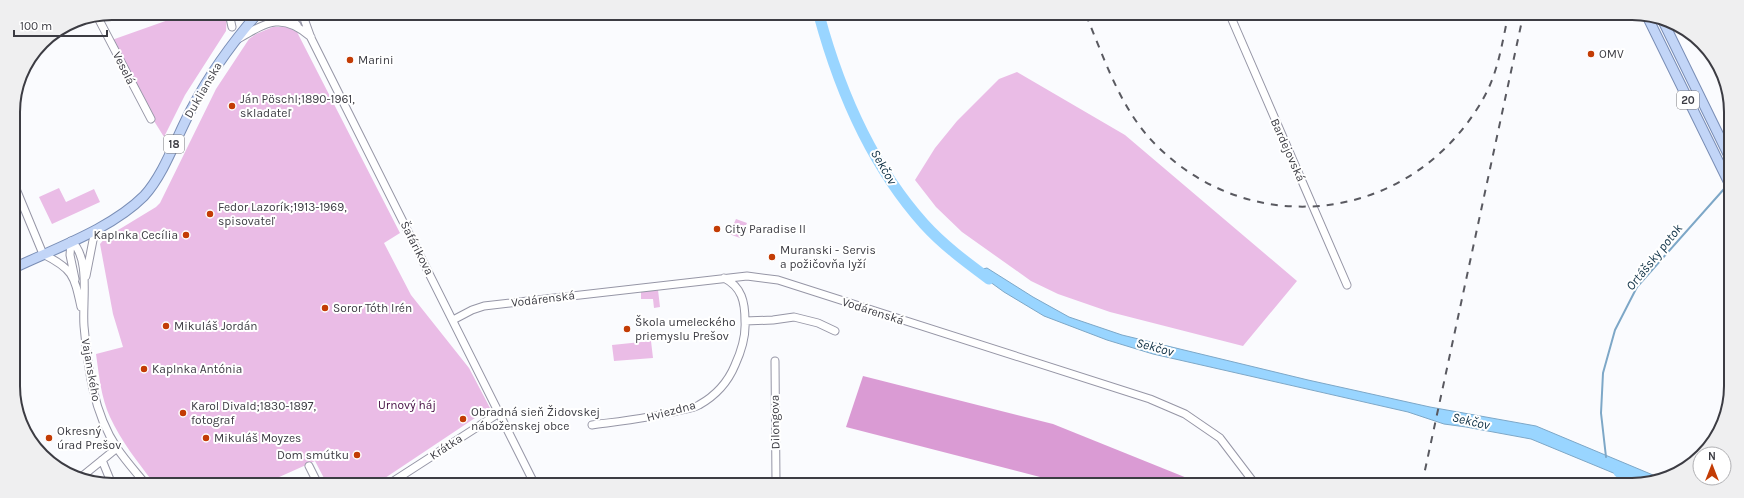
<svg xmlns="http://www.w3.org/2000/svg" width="1744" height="498" font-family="Karla,sans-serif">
<rect width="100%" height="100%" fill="#fafbfe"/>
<!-- green -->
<path fill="#eabce6" d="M188,13H227L226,31L185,95L164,137L123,71L109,41Z
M273,27H287L297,32L400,233L384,243L411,295L469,368L490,408L379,482H326L315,461L268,482H153C137,461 121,441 110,417C101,398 99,375 96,354L123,347L113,314L100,244L105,238L156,207L160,203L216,89L249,39L256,34Z
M1017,72L1125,135L1297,281L1243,346L1110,312L1058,294L1031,281L962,232L936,207L915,180L935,148L957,121L999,79Z
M59,188L66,202L94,189L100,202L52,224L39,197Z
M736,219L747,223L740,238L729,234Z
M658,290L660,307L654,308L653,299H641V292Z
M651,341L653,358L614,361L612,345Z"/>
<!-- forest -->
<path fill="#da9bd4" d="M863,376L1053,424L1192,480L1197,484H1067L846,427Z"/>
<!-- water -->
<path fill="#99d5ff" stroke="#7da7c7" d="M987,268L1033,297L1069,317L1122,335L1308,380L1430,407L1536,426L1653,475L1656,478L1640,484L1531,439L1466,427L1444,424L1408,412L1153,354L1107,340L1044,316L1004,292L975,271Z"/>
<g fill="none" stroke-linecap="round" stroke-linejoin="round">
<!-- stream -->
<path stroke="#7da7c7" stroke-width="2" d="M1606,457L1601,413L1603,373L1615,330L1637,287L1724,189"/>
<!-- river -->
<path stroke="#99d5ff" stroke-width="11" d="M819,15C839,89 872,166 924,224C943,245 966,262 989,279
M1619,472L1635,485"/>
<defs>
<path id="minor" d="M229,13L232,27
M286,13L297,25
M302,13L311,38L534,483
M1230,15L1347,285
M97,16L151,119
M238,39C267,22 282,12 311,37
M14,184L43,254C73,269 74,275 81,307
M86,276L95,230
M75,279L70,255L71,241C91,257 82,302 84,326C88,368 93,412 117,448C125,460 135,471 144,482
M453,320L472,310L484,306L747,276L778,280L1150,399L1185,414L1220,438L1255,484
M745,321L773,320L794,317L818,323L835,331
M775,361L776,483
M592,425C622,421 652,418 681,410C687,409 694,408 699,405C715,396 728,382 735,365C741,352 746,336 745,321C745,302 742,287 724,278
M102,460L111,482
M309,466L317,482
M80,478L117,448
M392,482L499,413
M724,483H759"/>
<path id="major" d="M1647,16L1729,183
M1662,19L1729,156
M14,268C56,248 111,229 144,196C165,173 177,135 192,108C210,73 232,43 258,13"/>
</defs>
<!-- minor casing -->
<use href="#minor" stroke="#9696a6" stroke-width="9"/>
<!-- major casing -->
<use href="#major" stroke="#798db5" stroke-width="11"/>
<!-- minor -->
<use href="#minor" stroke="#fff" stroke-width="7"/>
<!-- major -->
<use href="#major" stroke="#c2d5f7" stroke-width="9"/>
<!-- rail -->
<path stroke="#595960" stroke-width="2" stroke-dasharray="7 7" stroke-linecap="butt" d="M1086,15C1105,60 1121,111 1157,146C1251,239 1402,223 1475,112C1497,80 1500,53 1508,16
M1422,484L1523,16"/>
</g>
<!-- markers -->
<g fill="#c33c05" stroke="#fff" stroke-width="1.5">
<circle cx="1591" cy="54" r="4"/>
<circle cx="350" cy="60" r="4"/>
<circle cx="232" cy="106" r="4"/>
<circle cx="210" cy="214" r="4"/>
<circle cx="717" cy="229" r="4"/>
<circle cx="186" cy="235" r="4"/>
<circle cx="772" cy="257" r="4"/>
<circle cx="325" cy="308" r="4"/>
<circle cx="166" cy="326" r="4"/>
<circle cx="627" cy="329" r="4"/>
<circle cx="144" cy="369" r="4"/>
<circle cx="183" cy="413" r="4"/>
<circle cx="463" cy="419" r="4"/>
<circle cx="49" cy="438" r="4"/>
<circle cx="206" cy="438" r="4"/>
<circle cx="357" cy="455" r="4"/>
</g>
<g text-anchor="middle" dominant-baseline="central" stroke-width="4" stroke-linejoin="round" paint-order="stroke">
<!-- shield labels -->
<g fill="#fff" stroke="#76767b" stroke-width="1">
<rect x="1677" y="91" width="22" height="18" rx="3"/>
<rect x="164" y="135" width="20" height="18" rx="3"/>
</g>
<g font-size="11" font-weight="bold" fill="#3c3c43">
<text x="1688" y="100">20</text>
<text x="174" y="144">18</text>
</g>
<!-- poi labels -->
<g font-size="12" fill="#3c3c43" stroke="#fff" text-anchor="start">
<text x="1599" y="54">OMV</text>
<text x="358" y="60">Marini</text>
<text x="240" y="99">Ján Pöschl;1890-1961,<tspan x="240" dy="14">skladateľ</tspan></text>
<text x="218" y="207">Fedor Lazorík;1913-1969,<tspan x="218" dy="14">spisovateľ</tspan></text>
<text x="725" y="229">City Paradise II</text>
<text x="178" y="235" text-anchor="end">Kaplnka Cecília</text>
<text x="780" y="250">Muranski - Servis<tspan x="780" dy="14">a požičovňa lyží</tspan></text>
<text x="333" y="308">Soror Tóth Irén</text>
<text x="635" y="322">Škola umeleckého<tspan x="635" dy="14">priemyslu Prešov</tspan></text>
<text x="174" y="326">Mikuláš Jordán</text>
<text x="152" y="369">Kaplnka Antónia</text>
<text x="191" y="406">Karol Divald;1830-1897,<tspan x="191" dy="14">fotograf</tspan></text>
<text x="471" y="412">Obradná sieň Židovskej<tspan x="471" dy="14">náboženskej obce</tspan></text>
<text x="57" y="431">Okresný<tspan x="57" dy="14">úrad Prešov</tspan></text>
<text x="214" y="438">Mikuláš Moyzes</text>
<text x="349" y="455" text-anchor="end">Dom smútku</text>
</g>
<!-- street labels -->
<g font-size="12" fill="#3c3c43" stroke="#fff">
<text transform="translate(124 68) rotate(63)">Veselá</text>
<text transform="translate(203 90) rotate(-60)">Duklianska</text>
<text transform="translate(1288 150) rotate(66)">Bardejovská</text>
<text transform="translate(417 248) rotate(63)">Šafárikova</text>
<text transform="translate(543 299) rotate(-7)">Vodárenská</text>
<text transform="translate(873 311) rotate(18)">Vodárenská</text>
<text transform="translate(91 370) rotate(80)">Vajanského</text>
<text transform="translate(671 411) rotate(-15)">Hviezdna</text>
<text transform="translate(775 422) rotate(-91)">Dilongova</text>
<text transform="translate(446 447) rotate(-33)">Krátka</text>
</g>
<!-- park labels -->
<g font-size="12" fill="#450d43" stroke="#fff">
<text x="407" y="405">Urnový háj</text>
</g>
<!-- water labels -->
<g font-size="13" font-style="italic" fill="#0e3045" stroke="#fff">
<text transform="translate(884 167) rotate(60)">Sekčov</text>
<text transform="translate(1654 257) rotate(-51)">Ortášsky potok</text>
<text transform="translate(1155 347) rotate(15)">Sekčov</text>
<text transform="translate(1471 421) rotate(13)">Sekčov</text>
</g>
</g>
<!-- crop -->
<path d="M0 0H1744V498H0ZM112 20H1632A92 92 0 0 1 1724 112V386A92 92 0 0 1 1632 478H112A92 92 0 0 1 20 386V112A92 92 0 0 1 112 20Z" fill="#efeff0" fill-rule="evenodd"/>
<path fill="none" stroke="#3c3c43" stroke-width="2" d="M112 20H1632A92 92 0 0 1 1724 112V386A92 92 0 0 1 1632 478H112A92 92 0 0 1 20 386V112A92 92 0 0 1 112 20Z"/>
<!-- north arrow -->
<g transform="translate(1712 466)"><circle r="19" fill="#ffffff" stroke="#b1b1b4"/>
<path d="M0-3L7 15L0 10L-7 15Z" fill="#c33c05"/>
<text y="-6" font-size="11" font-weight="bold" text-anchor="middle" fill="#3c3c43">N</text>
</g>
<!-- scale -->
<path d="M14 30v6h93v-6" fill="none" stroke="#3c3c43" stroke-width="2"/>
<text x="20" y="30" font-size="12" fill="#3c3c43" stroke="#ffffff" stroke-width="3" paint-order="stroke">100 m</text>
</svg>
